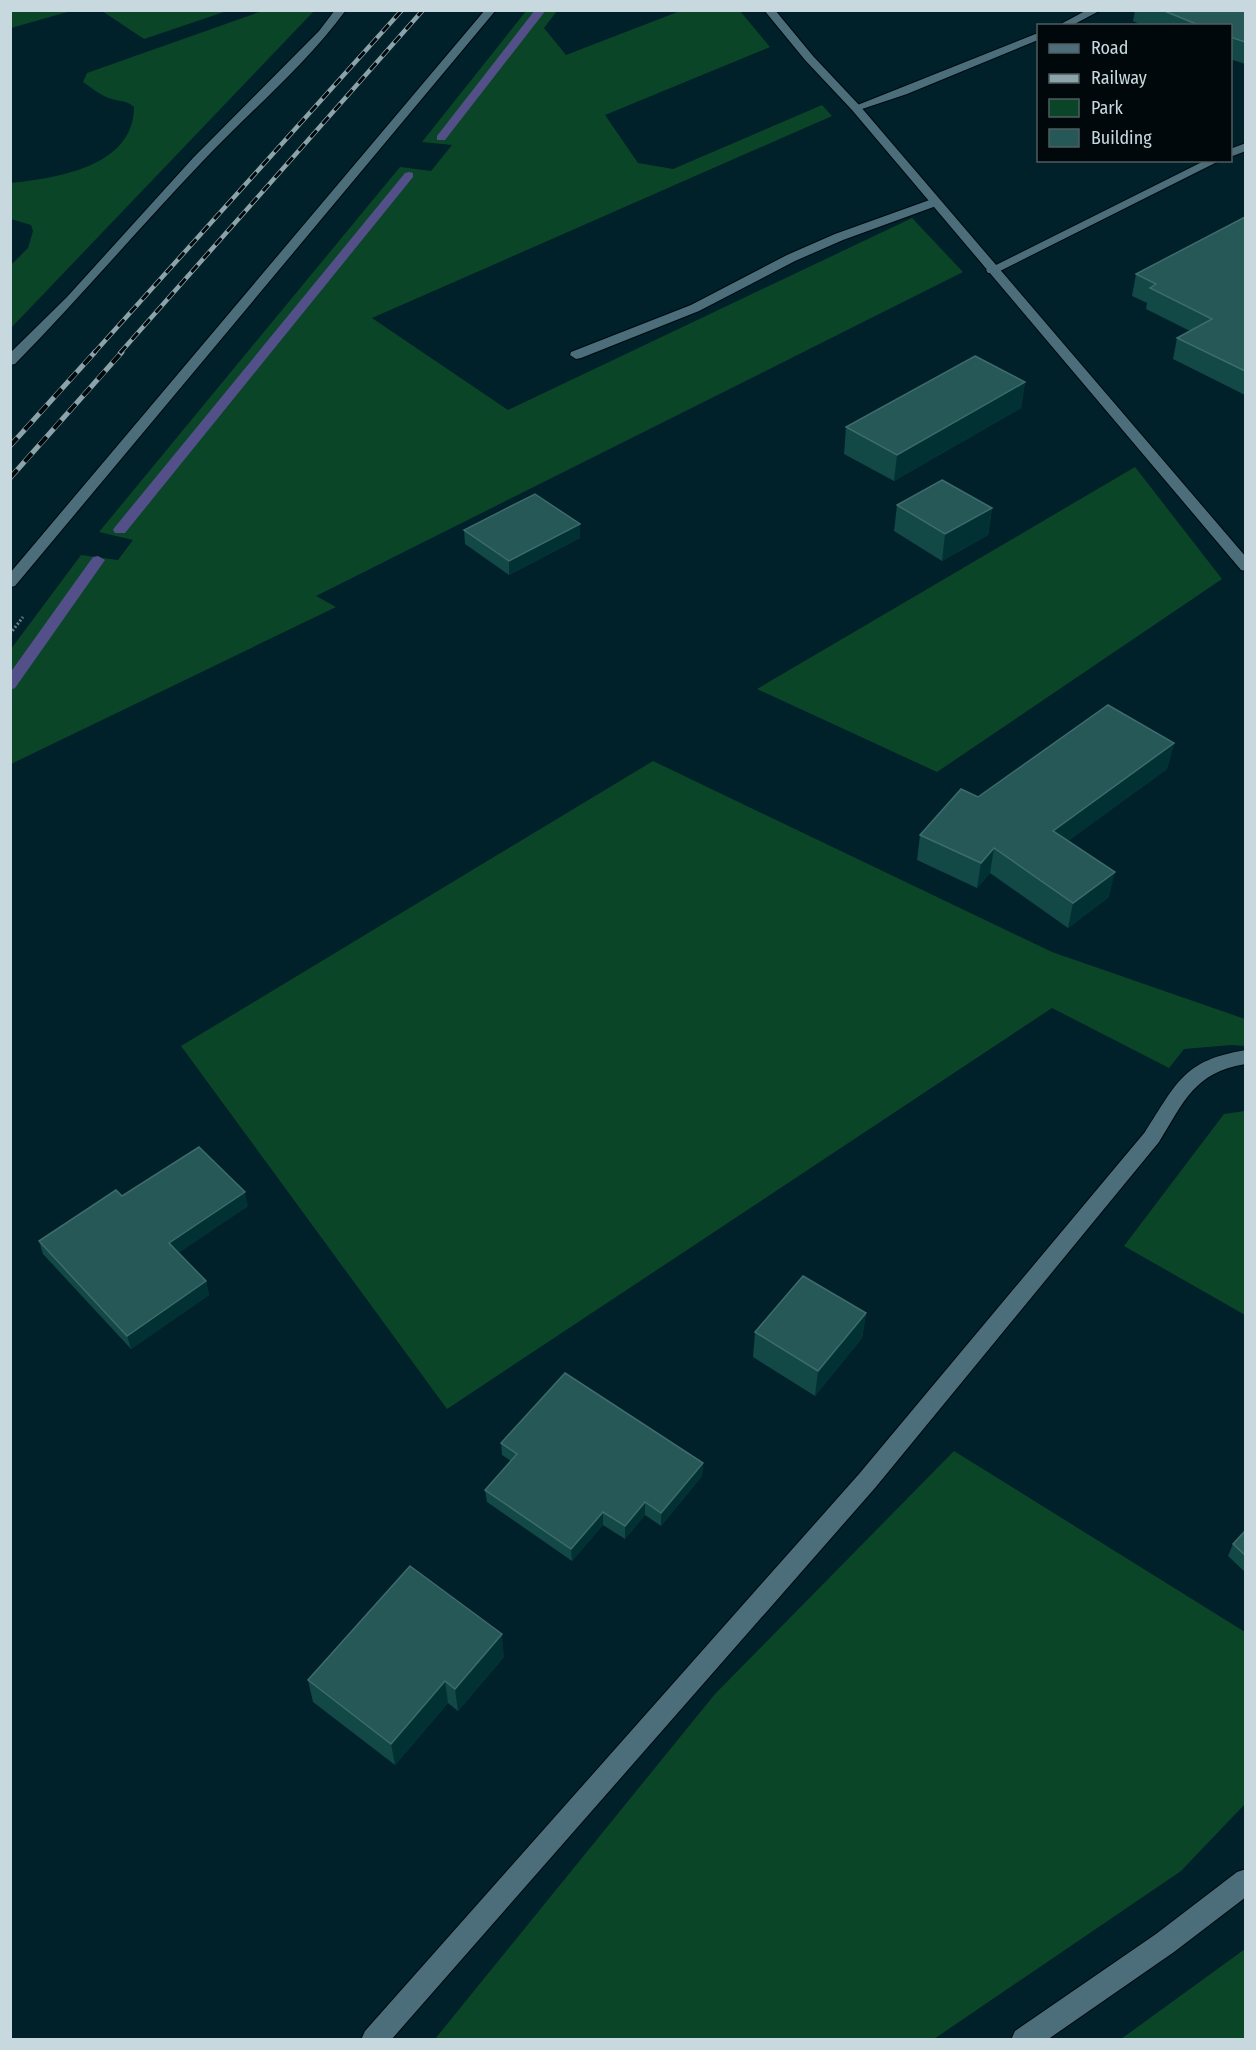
<svg xmlns="http://www.w3.org/2000/svg" width="1256" height="2050" font-family="'Fira Sans Condensed',sans-serif">
<rect width="100%" height="100%" fill="#00202a"/>
<!-- green -->
<path fill="#0b4528" d="M11,10H71V11L11,28Z
M102,11H227L144,39Z
M262,11H314L11,328V265L28,248L33,231L31,225L11,219V183C56,178 134,167 134,107C126,100 121,102 112,99C101,96 92,88 83,82L87,73Z
M680,11H740L770,47L605,115L638,163L673,169L822,105L832,116L372,318L508,410L912,218L963,272L316,596L336,607L11,764V649L81,555L118,560L133,540L99,532L400,167L431,171L452,145L422,142L526,11H557L544,28L566,55Z
M1135,467L1222,579L937,772L757,689Z
M653,761L1052,952L1245,1019V1046L1231,1045L1184,1049L1169,1068L1052,1008L447,1409L181,1046Z
M1245,1111H1246L1245,1315L1124,1246L1224,1114Z
M954,1451L1245,1632V1804L1181,1871L934,2039H435L715,1694Z
M1245,1949V2039H1121Z"/>
<g fill="none" stroke-linecap="round" stroke-linejoin="round">
<!-- stream -->
<path fill="#535089" fill-rule="evenodd" d="M535,10H546L445,140H437V136Z
M409,172L413,173V177L125,533H115L113,530L115,527L405,173Z
M98,556L105,560L15,688L10,690V673L93,557Z"/>
<defs>
<path id="service" d="M1087,10H1101L1071,26H1057Z
M1038,33V40L907,94L856,111L850,108Z
M1246,143V151L1230,157V149Z
M1206,160H1221L996,273H988L986,270Z
M935,198L939,199V205L843,240L795,261L699,311L581,358L576,359L570,355L571,352L691,305L787,255L835,234Z
M1246,1050V1064C1194,1072 1184,1102 1159,1142L875,1488L391,2040H361L365,2031L859,1474L1145,1132C1177,1083 1183,1060 1246,1050Z
M1246,1869V1897L1174,1952L1047,2040H1011L1015,2031L1156,1934L1237,1872Z"/>
<path id="minor" d="M335,10H346C304,67 249,112 201,163C138,229 79,299 15,364L10,365V353L67,297L193,158L319,31Z
M485,10H496L15,586L10,587V573Z
M764,10H775L813,56L860,106L1246,557V571L1241,570L852,110L805,60Z"/>
</defs>
<!-- service casing -->
<use href="#service" stroke="#000910" stroke-width="2"/>
<!-- minor casing -->
<use href="#minor" stroke="#000910" stroke-width="2"/>
<!-- path -->
<path stroke="#647d85" stroke-width="3" stroke-dasharray="2 2" stroke-linecap="butt" d="M10,634L23,617"/>
<!-- service -->
<use href="#service" fill="#4c6e7a" fill-rule="evenodd"/>
<!-- minor -->
<use href="#minor" fill="#4c6e7a" fill-rule="evenodd"/>
<defs>
<path id="rail-far1" d="M94,353L402,10
M120,353L423,10"/>
<path id="rail" d="M10,446L95,352
M10,478L122,352"/>
</defs>
<!-- rail-far1 casing -->
<use href="#rail-far1" stroke="#8da3aa" stroke-width="4.5"/>
<!-- rail casing -->
<use href="#rail" stroke="#8da3aa" stroke-width="5"/>
<!-- rail-far1 -->
<use href="#rail-far1" stroke="#00080c" stroke-width="3" stroke-dasharray="9" stroke-linecap="butt"/>
<!-- rail -->
<use href="#rail" stroke="#00080c" stroke-width="4" stroke-dasharray="11" stroke-linecap="butt"/>
</g>
<!-- wall -->
<path fill="#124846" d="M1135,10H1245V64L1230,59V26H1144L1133,21Z
M1245,217V395L1173,359L1177,338L1190,331L1146,309L1147,303L1132,296L1136,274Z
M1025,382L1021,408L894,481L844,454L846,427Z
M897,505L992,508L988,535L942,561L894,531Z
M464,530L580,538L509,575L465,544Z
M1174,743L1167,769L1068,841L1109,897L1068,928L990,873L977,888L917,860L920,835L978,797Z
M122,1196L248,1206L178,1253L206,1281L209,1295L131,1349L43,1254L39,1241Z
M866,1313L862,1338L815,1396L753,1357L755,1332Z
M501,1443L703,1463L702,1476L661,1526L645,1515L625,1539L603,1525L572,1561L487,1502L485,1490L511,1461L502,1455Z
M1245,1531V1572L1228,1556L1233,1544Z
M504,1657L458,1711L448,1703L395,1765L313,1702L308,1680Z"/>
<!-- shaded-wall -->
<path fill="#023134" d="M1025,382L1021,408L894,481L897,455Z
M992,508L988,535L942,561L945,534Z
M580,524V538L509,575V561Z
M1174,743L1167,769L1048,856L1053,831Z
M994,848L990,873L977,888L981,863Z
M1115,872L1109,897L1068,928L1073,903Z
M245,1192L248,1206L172,1257L169,1243Z
M206,1281L209,1295L131,1349L127,1336Z
M866,1313L862,1338L815,1396L818,1371Z
M703,1463L702,1476L661,1526V1513Z
M645,1502V1515L625,1539V1526Z
M603,1512V1525L572,1561L571,1549Z
M502,1634L504,1657L458,1711L455,1689Z
M445,1681L448,1703L395,1765L391,1744Z"/>
<!-- building -->
<path fill="#255856" stroke="#3e6c6c" stroke-width="1.5" d="M1162,10H1245V42L1230,37V26H1201Z
M1245,217V371L1177,338L1212,319L1150,288L1156,284L1136,274Z
M975,356L1025,382L897,455L846,427Z
M942,480L992,508L945,534L897,505Z
M535,494L580,524L509,561L464,530Z
M1108,705L1174,743L1053,831L1115,872L1073,903L994,848L981,863L920,835L961,789L978,797Z
M199,1147L245,1192L169,1243L206,1281L127,1336L39,1241L116,1190L122,1196Z
M803,1276L866,1313L818,1371L755,1332Z
M565,1373L703,1463L661,1513L645,1502L625,1526L603,1512L571,1549L485,1490L517,1454L501,1443Z
M1245,1531V1555L1233,1544Z
M410,1566L502,1634L455,1689L445,1681L391,1744L308,1680Z"/>
<!-- border -->
<rect width="1256" height="2050" fill="none" stroke="#c7d9df" stroke-width="24"/>
<!-- legend -->
<rect x="1037" y="24" width="195" height="138" fill="#00080c" stroke="#505c60" stroke-width="1.5"/>
<rect x="1049" y="44" width="30" height="9" fill="#4c6e7a" stroke="#505c60" stroke-width="1.5"/>
<text x="1091" y="54" font-size="18" fill="#c7d9df">Road</text>
<rect x="1049" y="74" width="30" height="9" fill="#8da3aa" stroke="#505c60" stroke-width="1.5"/>
<text x="1091" y="84" font-size="18" fill="#c7d9df">Railway</text>
<rect x="1049" y="99" width="30" height="18" fill="#0b4528" stroke="#505c60" stroke-width="1.5"/>
<text x="1091" y="114" font-size="18" fill="#c7d9df">Park</text>
<rect x="1049" y="129" width="30" height="18" fill="#255856" stroke="#505c60" stroke-width="1.5"/>
<text x="1091" y="144" font-size="18" fill="#c7d9df">Building</text>
</svg>
